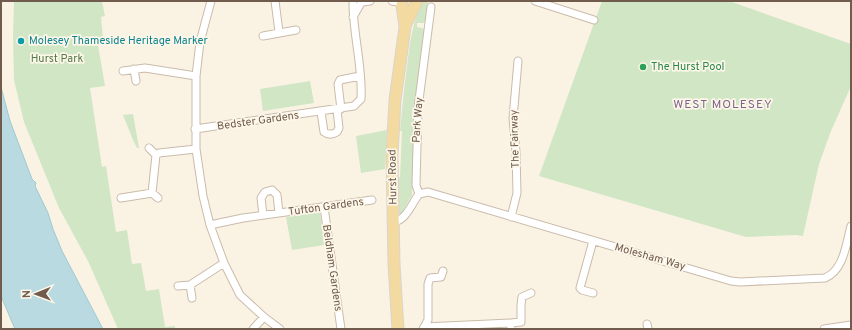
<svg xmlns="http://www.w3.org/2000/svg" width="852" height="330" font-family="Overpass,sans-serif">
<rect width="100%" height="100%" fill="#faf3e4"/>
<!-- green -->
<path fill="#d0e6c4" d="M14,1H102L105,16L101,17L103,38L97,39L105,86L90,88L102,167L106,166L116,232L127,230L132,264L141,263L146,291L159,289L165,327L175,326V329H118L88,261L59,208L24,122L14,80L13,34Z
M423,1H428L426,21L423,23H417V27L422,28L425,30L415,115L412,195L401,214L398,212V178L400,177L402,131H400C402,109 404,88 407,66C410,43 412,22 423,1Z
M602,1H729L851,44V86L831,131L819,164L803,236L796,235L746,237L539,176Z
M310,81L314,103L263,111L260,89Z
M133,114L139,148H137L133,140L123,115Z
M387,130L385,169L361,173L356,136Z
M320,212L324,245L292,250L286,217Z"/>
<!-- water -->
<path fill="#badae2" stroke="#a1c8d2" d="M1,87L10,121L32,179L36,183L35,186L48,213L53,229L62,251L103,329H15L1,296Z"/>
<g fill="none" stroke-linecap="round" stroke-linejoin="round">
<defs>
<path id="street" d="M211,1L200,42L196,76V149L203,196L210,225L224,263L240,295L264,317L280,329
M275,1L279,32
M392,1L398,2
M535,1L594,20
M363,2L370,1
M353,17L361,3
M263,36L296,30
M134,69L136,81
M123,71L145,68L196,76
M341,109L338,84L340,80L360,76
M321,112L324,132C328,135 332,135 337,132L339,128L337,110
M195,129L354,106L361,99C363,67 353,35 353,3
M149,148L156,155
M152,193L156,155L159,153L196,149
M419,194L428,192L731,281L740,282L825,278C844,270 846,244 851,226
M419,194L416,185L418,108L431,7
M121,198L152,193L158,198
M324,207L341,329
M263,215L261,198L265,192L272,190L277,195L279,213
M511,217L517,193L516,152L513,118L518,61
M393,222C406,221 412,203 419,194
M210,225L243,218L372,200
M190,285L192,298
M178,286L190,285L224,263
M593,293L582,290L580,288L593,241
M511,323L521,322V305L522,297L531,293
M647,324L648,329
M424,327L511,323V329
M253,329L264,317
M423,329L428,320V284L430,278L441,277L443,271
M824,329L851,325"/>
<path id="primary" d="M405,26L417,1
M398,329L394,264L392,155L395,100L405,27L402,5"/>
</defs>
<!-- street casing -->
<use href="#street" stroke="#cabbab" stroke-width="9"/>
<!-- primary casing -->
<use href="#primary" stroke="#dad4d0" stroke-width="13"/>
<!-- street -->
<use href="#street" stroke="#fff" stroke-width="7"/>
<!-- primary -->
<use href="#primary" stroke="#f3daa1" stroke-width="11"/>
</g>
<!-- markers -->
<circle fill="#0f9aa8" stroke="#fdf7e9" stroke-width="1.5" cx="21" cy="41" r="4"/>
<circle fill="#2e9e5b" stroke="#fdf7e9" stroke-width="1.5" cx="643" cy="67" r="4"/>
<g text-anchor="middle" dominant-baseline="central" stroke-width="3.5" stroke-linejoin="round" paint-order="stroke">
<!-- culture labels -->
<g font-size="11" fill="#0d838f" stroke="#fdf7e9" text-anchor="start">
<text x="29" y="41">Molesey Thameside Heritage Marker</text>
</g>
<!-- park labels -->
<g font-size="11" fill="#547a48" stroke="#fdf7e9">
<text x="57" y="59">Hurst Park</text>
</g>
<!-- leisure labels -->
<g font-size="11" fill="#27864d" stroke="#fdf7e9" text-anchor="start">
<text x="651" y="67">The Hurst Pool</text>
</g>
<!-- street labels -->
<g font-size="11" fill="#705b4c" stroke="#fdf7e9">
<text transform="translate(418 120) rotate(-86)">Park Way</text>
<text transform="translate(258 121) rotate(-8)">Bedster Gardens</text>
<text transform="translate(515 139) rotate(-92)">The Fairway</text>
<text transform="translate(393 177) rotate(-91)">Hurst Road</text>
<text transform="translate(326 207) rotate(-8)">Tufton Gardens</text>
<text transform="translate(650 257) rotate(16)">Molesham Way</text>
<text transform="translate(332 268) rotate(82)">Beldham Gardens</text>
</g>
<!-- neighbourhood labels -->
<g font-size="12" letter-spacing="1" fill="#81648c" stroke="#fdf7e9">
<text x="723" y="105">WEST MOLESEY</text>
</g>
</g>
<!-- border -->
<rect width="852" height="330" fill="none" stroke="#705b4c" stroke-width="4"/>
<!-- north arrow -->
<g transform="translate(36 294) rotate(269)" stroke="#fdf7e9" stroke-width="3" paint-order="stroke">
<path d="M0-3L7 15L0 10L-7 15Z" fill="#705b4c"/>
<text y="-6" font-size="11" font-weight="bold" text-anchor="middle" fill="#705b4c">N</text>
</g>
</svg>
